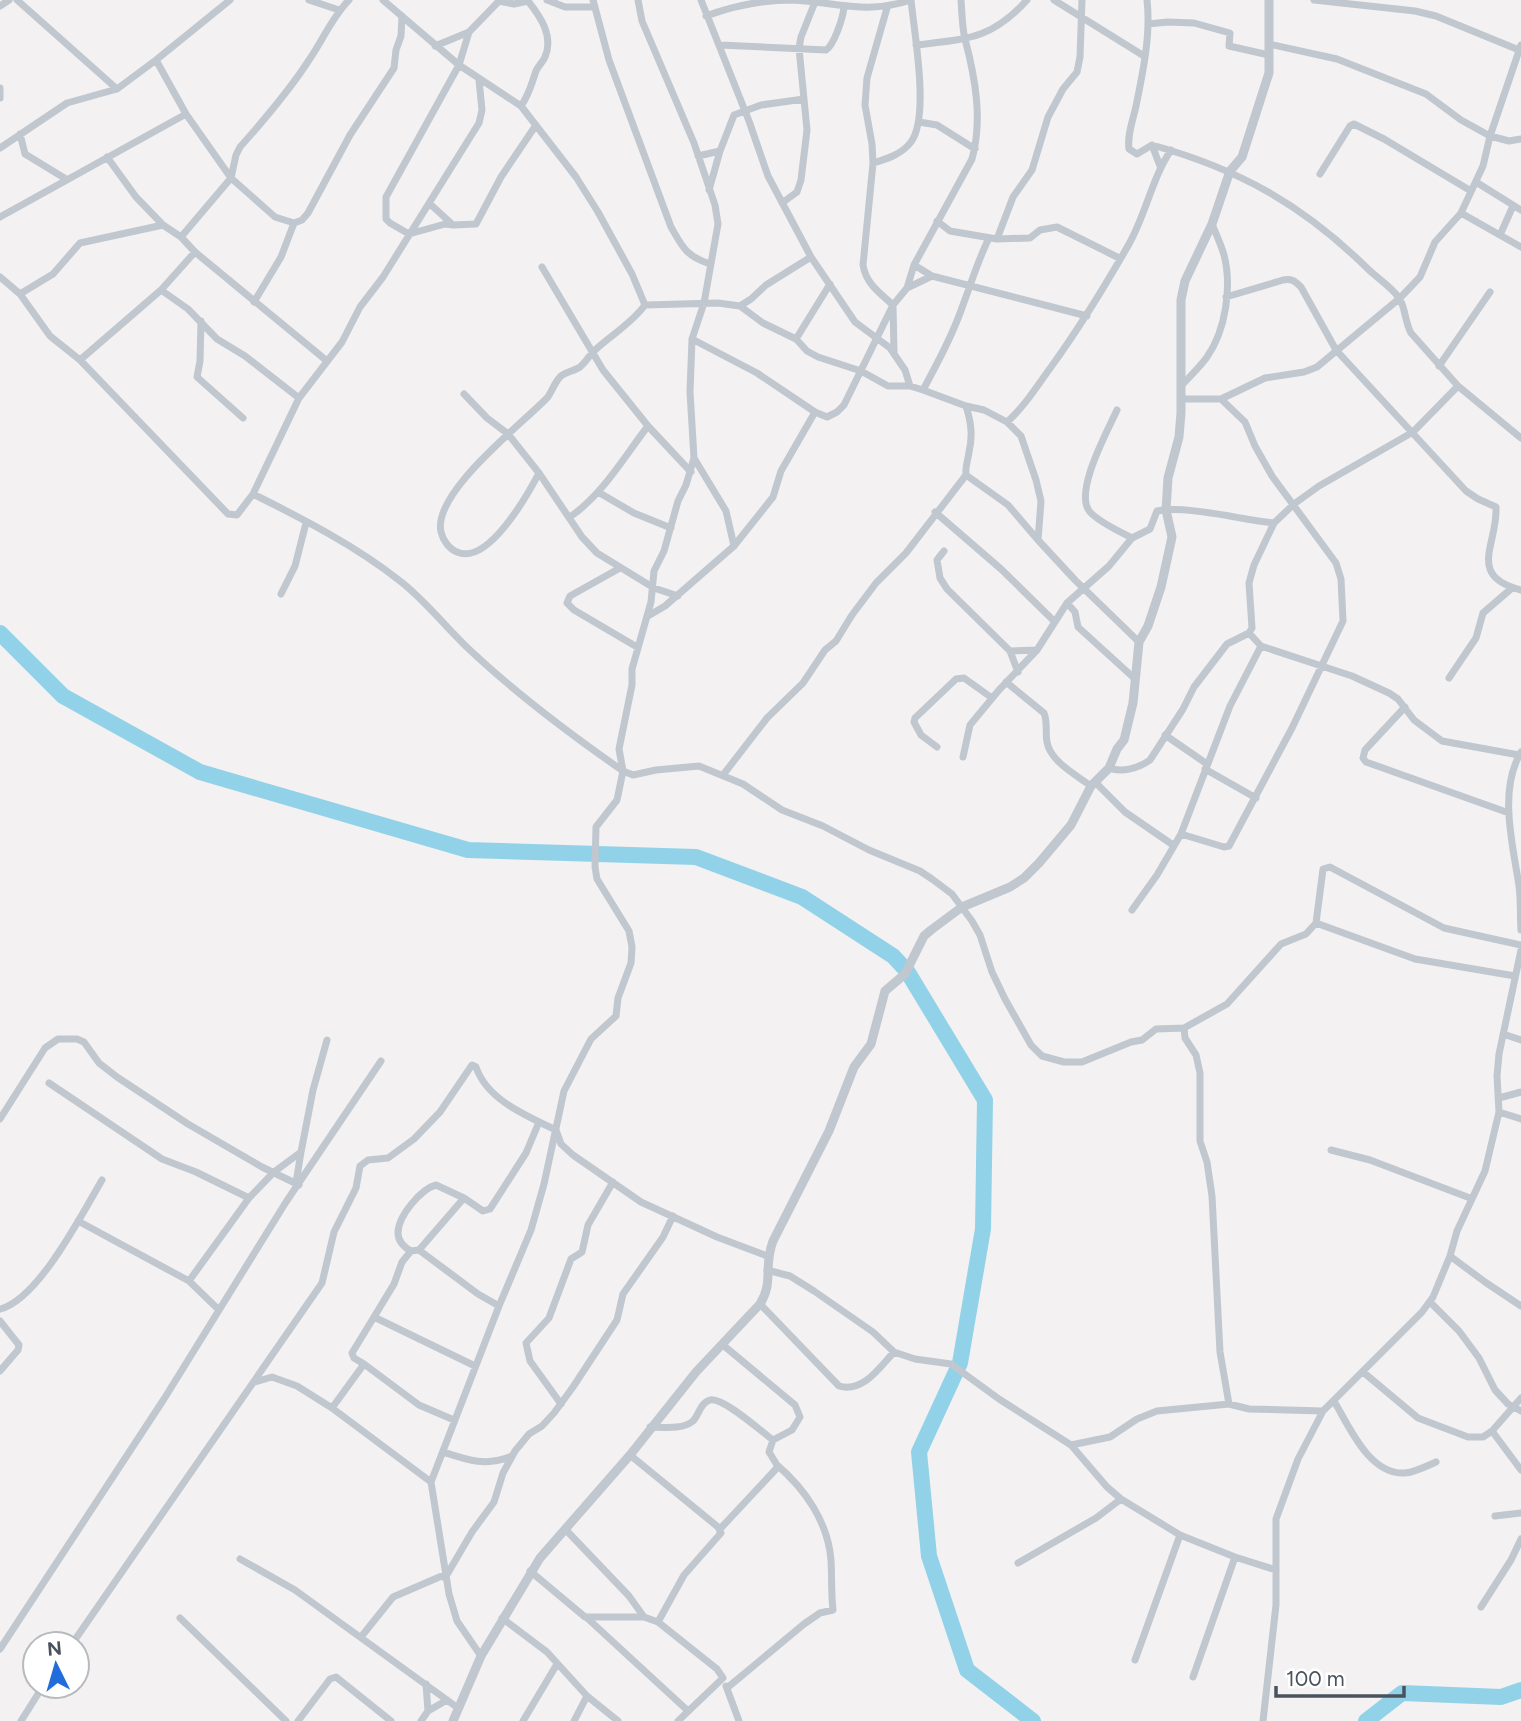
<svg xmlns="http://www.w3.org/2000/svg" width="1521" height="1721" font-family="Figtree,sans-serif">
<rect width="100%" height="100%" fill="#f3f1f1"/>
<g fill="none" stroke-linecap="round" stroke-linejoin="round">
<!-- river -->
<path stroke="#92d2e8" stroke-width="16" d="M0,633L63,696L200,772L468,850L696,857L802,897L893,956L907,971L985,1100L983,1229L960,1363L919,1452L929,1556L967,1670L1033,1721
M1366,1721L1402,1693L1501,1697L1521,1690"/>
<!-- minor -->
<path stroke="#c0c7cf" stroke-width="7" d="M17,0L117,89
M230,0L156,60L186,114L231,178L275,217L294,223L302,220L308,213L350,135L394,68L396,50L401,36L402,16
M309,0L339,10
M383,0L459,65L521,106L576,177L598,212L632,274L645,305
M547,0L565,7H595
M593,0L609,60L671,227C683,248 686,256 710,264
M701,0L749,121L768,176L811,257L855,322L890,348L905,370L910,386
M1054,0L1144,56
M1147,0C1151,34 1143,72 1136,106C1133,120 1127,135 1129,149L1137,154L1152,145C1239,169 1303,205 1368,269C1377,278 1392,287 1399,298C1405,305 1405,323 1411,333L1458,386L1521,438
M1314,0L1415,11L1436,16L1519,50
M498,1L514,4L528,1C540,16 554,36 545,57C543,62 538,66 536,71C531,85 530,93 521,106
M0,6L9,0
M887,8L867,78L865,105L872,144L873,163L863,265C866,284 880,293 893,305L894,352
M706,16C733,6 763,0 792,0C836,2 866,15 911,0
M1148,24L1168,22L1194,23L1230,33L1229,46L1269,55
M1269,44L1337,59L1426,94L1461,120L1490,136L1509,141L1521,139
M720,45L826,50C834,45 843,18 844,7
M916,45C966,39 991,40 1027,0
M435,46L469,32L500,0
M0,88V98
M919,122L937,125L975,149
M20,134L25,154L66,179
M1152,145L1160,166
M0,148L67,103L117,89L156,60
M698,156L720,151
M107,157L136,197L163,225
M873,163C887,159 902,154 911,142C930,116 914,32 911,0
M1320,174L1350,126L1354,124L1384,139L1471,191
M1476,182L1521,210
M709,190L720,151L734,115L761,105L804,99
M429,203L453,225L476,224L501,177L536,125
M782,203L797,192L801,180L807,130L799,48L801,37L815,2
M1461,213L1521,247
M0,217L186,114
M937,221L950,231L997,239L1030,238L1040,230L1057,227L1119,258
M453,225L445,224L409,234L390,223L386,219V197L459,65L469,32
M1500,235L1513,206
M181,237L231,178L236,155L240,147C265,119 289,91 309,60C323,40 332,17 349,0
M997,239L1013,197L1032,170L1048,117L1063,89L1077,72L1080,57L1082,0
M811,257L766,285L751,299L740,306L763,323L796,339L807,351L818,357L861,371L888,386H910L923,390L966,406L984,410L1007,422L1021,436L1036,480L1041,501L1038,540L1075,580L1139,642
M542,267L603,370L648,426L691,472
M932,276L1087,316
M0,277L20,294L50,336L80,360L228,514L237,515L253,494L299,398L342,342L360,307L383,277L479,123L482,110L479,80
M907,288L932,276L914,265
M161,290L188,309L217,339L245,356L299,398
M20,294L53,274L80,243L163,225L181,237L195,252L327,361
M1226,297L1283,280C1291,278 1295,281 1301,287L1336,350L1466,491L1478,499L1496,507C1498,544 1466,576 1521,590
M254,302L281,257L294,223
M645,305L718,303L740,306
M201,321L200,361L197,377L243,418
M692,339L757,373L815,412
M796,339L830,284
M80,360L161,290L195,252
M1439,366L1490,292
M1181,386C1190,376 1200,367 1207,357C1226,330 1232,286 1224,255C1221,244 1216,234 1212,224
M923,390C938,362 953,334 963,305C972,281 978,260 989,238
M464,394L487,418L508,434L539,473L582,537L597,553L654,588L678,596
M1182,399H1221L1265,378L1304,372L1317,367L1400,298L1420,277L1435,242L1461,213L1483,166L1490,136L1521,45
M1117,410C1108,430 1073,493 1090,512C1100,523 1119,531 1132,538
M1007,422C1025,406 1037,386 1051,367C1080,327 1105,286 1129,244C1146,214 1152,178 1171,150
M694,458L726,511L734,546
M539,473C528,494 488,566 457,552C449,549 443,540 441,532C432,493 522,424 547,398C552,392 555,381 561,376C566,372 574,371 580,367C586,362 589,356 594,351C611,335 631,324 645,305
M966,475L1008,505L1038,540
M598,492L634,513L671,528
M253,494C303,519 356,546 400,581C425,600 448,630 472,652C519,696 570,734 623,771L633,775L656,770L699,766L743,784L782,810L823,826L869,850L920,871L932,879L952,894L972,921L980,935L992,972L1005,999L1031,1045L1042,1056L1064,1062H1082L1131,1042L1142,1040L1156,1029L1184,1028
M935,512L1001,569L1055,622
M570,517C603,494 624,457 648,426
M944,551L937,560L940,578L947,589L1010,651L1037,650
M620,568L570,596L567,603L574,610L637,647
M281,594L295,566L306,523
M1067,603L1075,612L1078,627L1134,678
M648,616L665,606L734,546L773,497L781,471L815,412L827,417L837,412L844,405L893,305L907,288L914,265L972,159C983,119 975,77 965,39C962,27 962,12 961,0
M1249,633L1261,646L1352,676L1389,693L1398,699L1414,720L1442,741L1519,755
M1010,651L1018,672
M1449,678L1476,638L1483,613L1512,588
M1006,682L1044,713C1048,723 1045,732 1047,742C1050,761 1076,775 1091,786
M1405,707L1365,750L1363,758L1366,762L1509,813
M1165,735L1207,764
M937,747L921,735L914,722L915,718L956,679L964,678L992,698
M1521,752C1498,791 1513,845 1519,886C1521,901 1520,916 1521,930
M963,757L970,725L999,690L1037,650L1067,603L1109,566L1132,538L1150,529L1157,511C1186,505 1243,520 1274,523
M1109,768C1122,773 1139,768 1150,760L1183,709L1194,687L1227,644L1249,633L1252,628L1249,583L1254,565L1274,523L1294,504L1319,486L1413,432L1458,386
M1205,769L1256,798
M723,775L767,718L803,683L825,650L836,641L852,615L876,583L906,553L966,475C965,466 968,460 969,452C973,435 971,422 966,406
M1096,783L1125,812L1173,845
M1181,834L1224,847L1229,846L1292,728L1343,621L1341,579L1336,563L1272,476L1255,446L1245,422L1221,399
M1132,910L1157,875L1181,834L1230,706L1261,646
M1316,923L1323,869L1330,867L1444,928L1521,945
M1503,1034L1521,1040
M49,1083L162,1159L196,1172L249,1198
M1499,1098L1521,1092
M1499,1112L1521,1119
M0,1119L45,1048L58,1039H77L84,1042L99,1063L117,1077L188,1124L262,1167L299,1185
M1331,1150L1370,1160L1470,1198
M296,1183L301,1152
M78,1221L189,1281L219,1310
M419,1250L464,1198
M411,1251L402,1262L394,1284L374,1317L475,1366
M1450,1256L1485,1282L1521,1306
M767,1270L790,1276L814,1291L873,1332L894,1352L915,1359L951,1364L999,1399L1071,1445L1107,1487L1121,1499L1180,1535L1235,1557L1276,1570
M189,1281L249,1198L274,1172L301,1152L313,1090L327,1040
M1430,1302L1459,1331L1479,1358L1495,1390L1508,1404L1521,1411
M760,1304L839,1386C863,1393 879,1368 894,1352
M499,1306L478,1294L419,1250L411,1251C404,1247 398,1242 398,1233C398,1216 421,1189 436,1185L464,1198L483,1211L490,1209L526,1153L539,1122
M0,1309C38,1300 82,1214 102,1180
M0,1321L19,1345L18,1350L0,1371
M364,1364L419,1405L454,1420
M1363,1372L1418,1418L1468,1437H1483L1492,1431L1521,1398
M255,1382L272,1377L297,1386L332,1408L431,1482
M1334,1401C1349,1426 1369,1475 1405,1473C1415,1472 1427,1466 1436,1462
M561,1404L530,1361L526,1343L549,1318L571,1259L582,1252L588,1225L613,1182
M1229,1404L1220,1352L1212,1196L1207,1162L1200,1141V1073L1196,1055L1185,1038L1184,1028L1227,1004L1281,944L1306,934L1316,923L1415,959L1515,976
M332,1408L364,1364L354,1358L352,1353L374,1317
M650,1427C662,1427 683,1430 693,1421C699,1415 700,1403 710,1400C722,1396 762,1432 773,1440
M1492,1431L1521,1470
M1071,1445L1110,1437L1137,1419L1157,1411L1229,1404L1249,1409L1323,1411
M443,1452C467,1460 487,1467 512,1456
M630,1455L718,1527L721,1533L684,1575L658,1622
M1495,1516L1521,1513
M565,1529L629,1596L644,1617
M720,1529L776,1469L777,1465L769,1452L773,1440L792,1430L800,1417L795,1405L723,1345
M240,1559L295,1590L458,1708
M1018,1563L1096,1518L1121,1499
M530,1571L585,1617H644L658,1622L717,1669L723,1678L678,1721
M445,1578L472,1532L494,1502L503,1473L515,1451L529,1434L542,1426L554,1413L573,1387L617,1320L623,1294L663,1237L673,1216
M1481,1607L1511,1560L1521,1539
M586,1617L687,1710
M180,1618L286,1721
M502,1618L547,1652L587,1696L574,1721
M361,1637L393,1597L444,1575
M72,1644L322,1283L334,1232L356,1188L360,1166L368,1160L388,1158L414,1139L440,1112L472,1065L476,1067C487,1100 527,1116 556,1130L561,1144L573,1155L641,1202L717,1237L767,1256
M0,1649L164,1399L286,1202L381,1061
M481,1656L457,1621L449,1594L431,1482L499,1306L531,1230L544,1184L564,1091L591,1039L616,1016L618,998L631,963L632,947L629,931L597,879L595,867L596,827L617,800L623,771L619,749L632,685V669L651,602L654,571L664,551L678,501L686,485L694,458L690,392L692,339L704,303L718,224L715,205L694,143L642,21L638,0
M1135,1660L1180,1535
M1193,1677L1235,1557
M726,1686L739,1721
M727,1688L804,1624L820,1613L833,1610C831,1593 832,1576 831,1560C828,1522 805,1489 777,1465
M587,1696L618,1721
M428,1711L447,1700
M21,1721L43,1686
M298,1721L330,1679L336,1677L391,1721
M421,1721L428,1711L426,1684
M523,1721L557,1664
M1263,1721L1276,1605V1519L1298,1459L1323,1411L1422,1312L1433,1297L1450,1256L1457,1231L1485,1171L1499,1112L1497,1076L1499,1054L1521,950"/>
<!-- tertiary -->
<path stroke="#c0c7cf" stroke-width="9" d="M453,1721L481,1656L540,1558L630,1455L696,1372L760,1304C774,1282 763,1267 773,1241L829,1131L854,1067L871,1044L885,991L905,974L924,936L931,930L962,907L1010,887L1024,878L1039,863L1071,825L1091,786L1109,768L1117,749L1124,740L1133,703L1139,642L1148,626L1161,587L1172,537L1166,510L1168,478L1179,437L1181,413V300L1185,281L1212,224L1230,171L1242,157L1269,73V0"/>
</g>
<!-- north arrow -->
<g transform="translate(56 1665) rotate(355)"><circle r="33" fill="#ffffff" stroke="#b7babe" stroke-width="2"/>
<path d="M0-5L12 26L0 18L-12 26Z" fill="#236cdb"/>
<text y="-10" font-size="19" font-weight="bold" text-anchor="middle" fill="#4a535d">N</text>
</g>
<!-- scale -->
<path d="M1276 1686v10h128v-10" fill="none" stroke="#4a535d" stroke-width="3.5"/>
<text x="1286" y="1686" font-size="21" fill="#4a535d" stroke="#ffffff" stroke-width="5" paint-order="stroke">100 m</text>
</svg>
